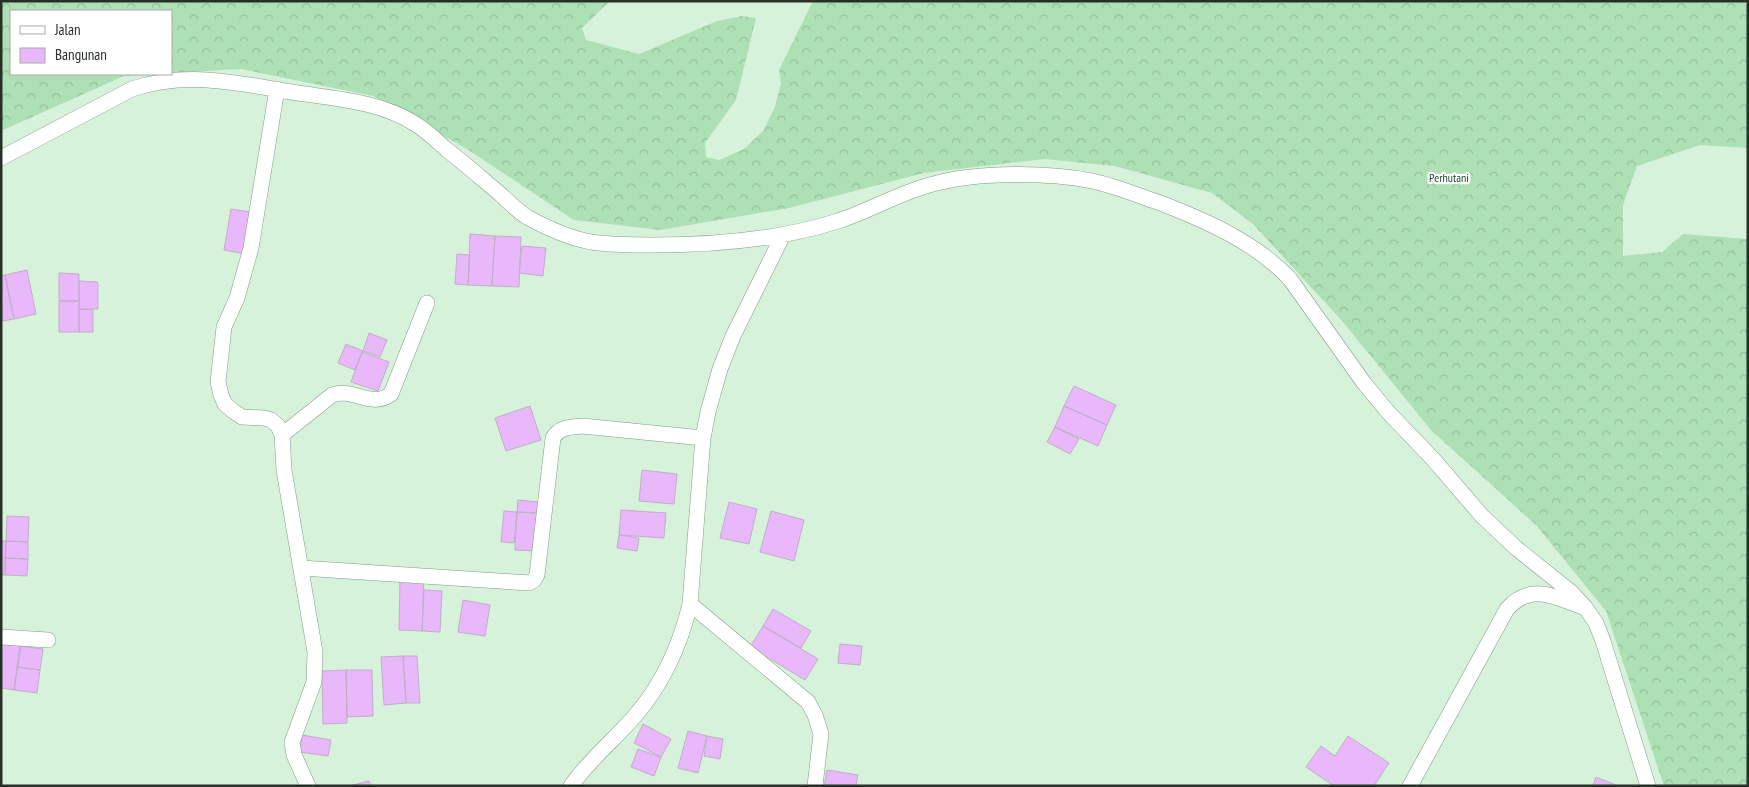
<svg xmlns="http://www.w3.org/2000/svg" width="1749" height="787" font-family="'PT Sans Narrow',sans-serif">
<defs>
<pattern id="forest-crowns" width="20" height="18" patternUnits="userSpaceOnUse" patternTransform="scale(1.25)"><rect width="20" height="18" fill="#aee0b5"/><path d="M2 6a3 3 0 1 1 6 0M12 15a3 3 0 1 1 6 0" fill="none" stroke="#96c09c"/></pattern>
</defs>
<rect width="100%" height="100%" fill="#d7f2db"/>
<!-- forest -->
<path fill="url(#forest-crowns)" d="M1,1H610L582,28L586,40L639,54L717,21L742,16L756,18L736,100L705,143L706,157L719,160L744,149L763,131L775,107L781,83L779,70L813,1H1748V148L1700,145L1637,166L1623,205V256L1662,252L1683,234L1748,239V786H1664L1606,611L1536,525L1431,430L1343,322L1253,224L1212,193L1115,166L1044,159L924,173L789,208L660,230L574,220L467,149L373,96L241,69L171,73V11H11V74H160L124,76L1,131Z"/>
<!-- building -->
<path fill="#e9b8fb" stroke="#c1aec8" d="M231,209L251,212L245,254L224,250Z
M470,234L495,236L492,286L468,285Z
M495,236L521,237L519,287L492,286Z
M522,246L546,248L543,276L519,273Z
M457,254L470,255L468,285L455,284Z
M27,270L36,314L14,319L5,275Z
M59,273L79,274V301H59Z
M5,275L14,319L2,321L1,276Z
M79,281L98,282V309H79Z
M59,301H79V332H59Z
M79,309L93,310V332H79Z
M369,333L387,340L380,357L363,351Z
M346,344L363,351L355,370L338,363Z
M362,352L389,362L378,391L351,382Z
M1074,386L1116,405L1107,425L1064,406Z
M530,406L541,440L506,451L495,418Z
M1064,406L1107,425L1098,446L1055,427Z
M1055,427L1079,439L1070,454L1047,442Z
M642,470L677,474L674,504L639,501Z
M518,500L539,502V513L517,512Z
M729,502L757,509L749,544L720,538Z
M621,510L666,513L664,538L619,535Z
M504,511L517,512L514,543L501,542Z
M771,511L804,520L794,561L760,552Z
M517,512L539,513L537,551L515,550Z
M7,516L29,517L28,542L6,541Z
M619,535L639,538L637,551L617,548Z
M1,541H6L5,575H1Z
M6,541L28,542V559L5,558Z
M5,558L28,559L27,576L5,575Z
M400,578H424L422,631L399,630Z
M424,590L442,591L440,632L422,631Z
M463,600L490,605L485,636L458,632Z
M773,609L811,631L801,648L763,626Z
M763,626L818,659L805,680L750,647Z
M1,644L21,646L14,690L1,688Z
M840,644L862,646L860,665L838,663Z
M20,646L43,649L40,670L17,667Z
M403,656H417L420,703H406Z
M403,656L406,703L384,705L381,657Z
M17,667L40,670L37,693L14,690Z
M346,670H372L373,716L347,717Z
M346,670L347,723L323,724L322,671Z
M643,724L671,739L661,757L634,743Z
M688,731L707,736L698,773L678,768Z
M302,735L331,740L328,756L300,752Z
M707,736L723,739L720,759L704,756Z
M1348,736L1389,763L1374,786H1334L1306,767L1321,746L1335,756Z
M638,749L661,757L654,776L631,767Z
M827,770L858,775L856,786H824Z
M1596,777L1618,786H1593Z
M369,781L371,786H349Z"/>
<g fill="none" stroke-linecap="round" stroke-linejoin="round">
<defs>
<path id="street" d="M277,89L251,248L237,298L224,327L218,382L221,395L225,404L233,411L242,417L264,418L271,420L278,426L282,435L284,470L315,652L314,682L292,742L294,755L308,786
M1,158L132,89C190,70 240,84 298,93C339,99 382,102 417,125C428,132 437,141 446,149C464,163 481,178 499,193C508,201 517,211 527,217C547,228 569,238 591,242C611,245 633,245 653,245C715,245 779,240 838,221C872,210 902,191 937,183C980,172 1048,172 1092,181C1116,186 1139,196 1163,204C1209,222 1256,243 1290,279L1364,383L1388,412L1433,459L1482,516L1516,548L1571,592L1585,607L1596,623L1603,641L1648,786
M282,435L332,395C354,387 370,409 391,394L427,303
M301,568L529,583L534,580L537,575L553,438C559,427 570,427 582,426L703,438
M690,604L808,702L815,715L821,734L815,786
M1,637L48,640
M571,786C588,761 614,740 634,717C662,685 680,646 690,604L703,438L708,412L720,369L733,336L783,235
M1410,786L1507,609C1532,582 1554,597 1583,607"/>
</defs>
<!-- street casing -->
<use href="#street" stroke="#819b85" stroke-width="16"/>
<!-- street -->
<use href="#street" stroke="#fff" stroke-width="15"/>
</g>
<g text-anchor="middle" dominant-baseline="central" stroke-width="4.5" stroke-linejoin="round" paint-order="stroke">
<!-- park labels -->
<g font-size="12" fill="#1a4a26" stroke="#fff">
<text x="1449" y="177">Perhutani</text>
</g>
</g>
<!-- border -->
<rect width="1749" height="787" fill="none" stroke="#263027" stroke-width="5"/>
<!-- legend -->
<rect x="10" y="10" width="162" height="65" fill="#ffffff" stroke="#a8aca9"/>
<rect x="20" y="26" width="25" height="8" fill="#ffffff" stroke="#a8aca9"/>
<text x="55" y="35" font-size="15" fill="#263027">Jalan</text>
<rect x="20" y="48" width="25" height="15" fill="#e9b8fb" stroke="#a8aca9"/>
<text x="55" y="60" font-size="15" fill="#263027">Bangunan</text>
</svg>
